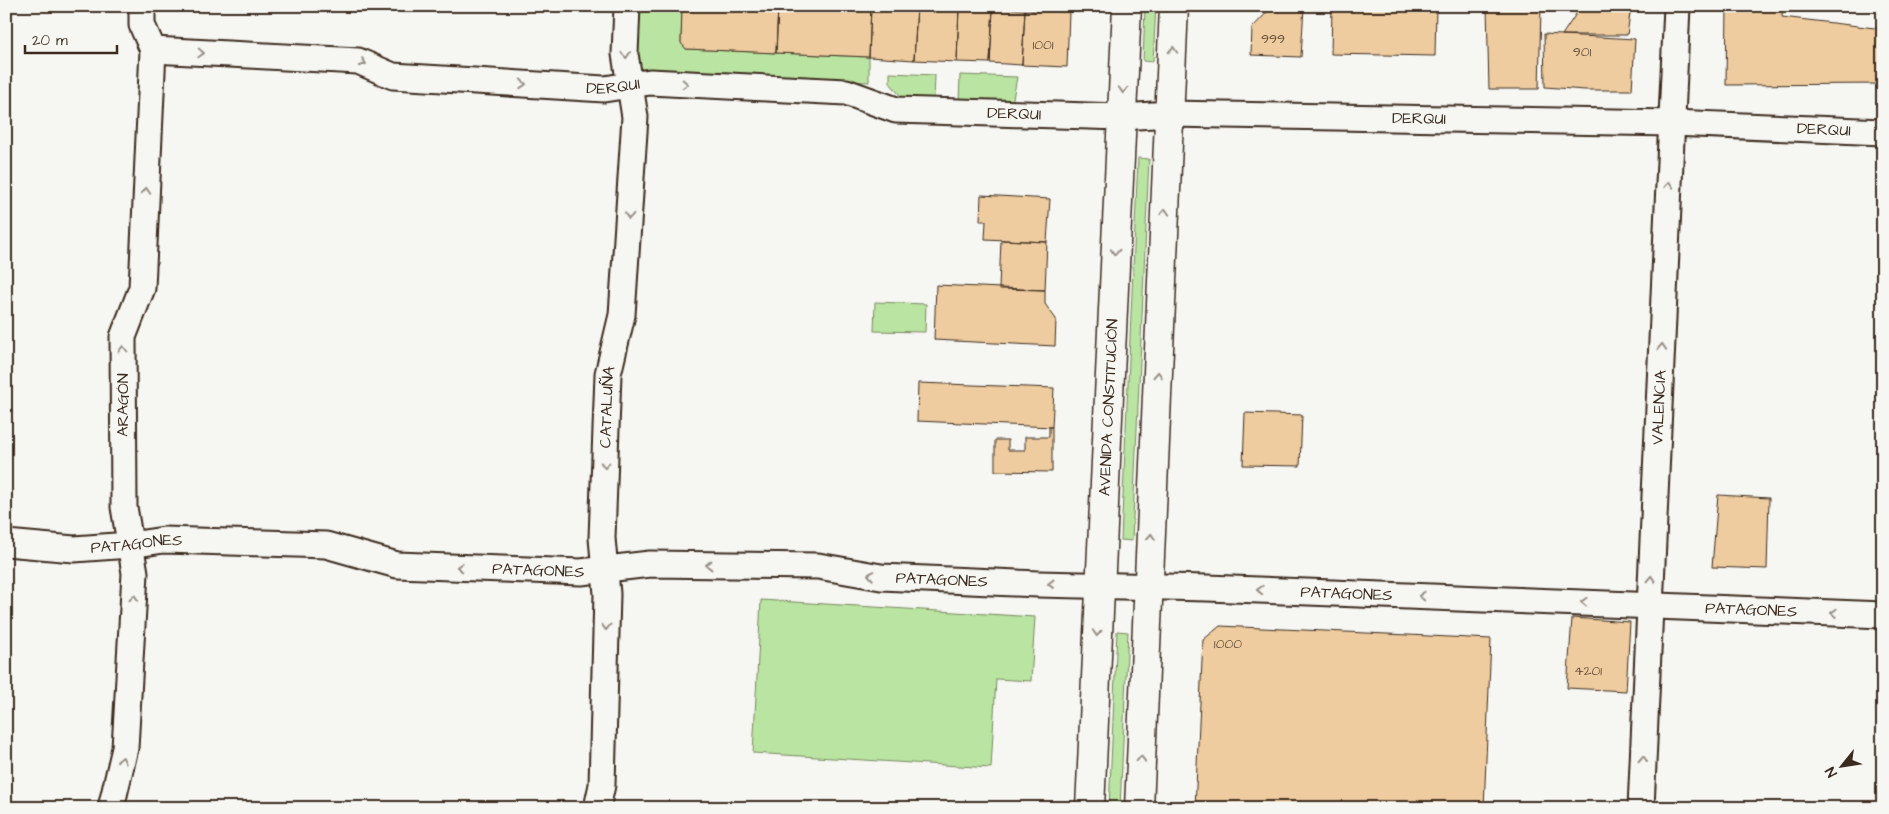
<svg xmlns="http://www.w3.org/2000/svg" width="1889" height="814" font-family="'Architects Daughter',sans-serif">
<rect width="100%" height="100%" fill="#f6f6f2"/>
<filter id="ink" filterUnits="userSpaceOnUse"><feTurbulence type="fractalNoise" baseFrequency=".02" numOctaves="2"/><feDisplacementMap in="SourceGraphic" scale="10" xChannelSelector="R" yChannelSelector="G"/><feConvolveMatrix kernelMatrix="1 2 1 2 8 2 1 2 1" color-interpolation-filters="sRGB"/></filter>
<g filter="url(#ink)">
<!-- green -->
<path fill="#b9e4a1" stroke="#7a8760" d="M635,6H682L681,42L686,49L869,57V82L649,73L642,70L637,65Z
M1145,6H1156L1153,62L1143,61Z
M890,73L935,75L934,101L903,99L890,83Z
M960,75L1017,77L1012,104L959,102Z
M1138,158L1149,159L1132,541L1121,540Z
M875,302L926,304L925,332L874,331Z
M761,600L1035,617L1031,681L996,679L991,768L753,753Z
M1117,631L1128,632L1120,808H1109Z"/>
<!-- building -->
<path fill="#eecc9f" stroke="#3b2a1e" d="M682,6H778L776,53L686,49L681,43Z
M778,6H871L869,57L776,53Z
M871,6H917L914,60L869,57Z
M917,6H959L957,62L914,60Z
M959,6H1079V12Z
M1273,6H1304L1301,57L1251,55L1252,28Z
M1332,6H1436L1435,56L1331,54Z
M1487,6L1541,7L1539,89H1489Z
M1574,6H1631L1627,35H1562L1576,14Z
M1727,6H1783L1782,17L1883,29V84L1726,85Z
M959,7L993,8L990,63L957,62Z
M993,8L1025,10L1022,65L990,63Z
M1025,10L1069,12L1067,67L1022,65Z
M1544,34L1635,39L1632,90H1585L1545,87Z
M981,195L1050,199L1047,242L985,239L986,221H980Z
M1001,240L1047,242L1045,290L999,289Z
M936,285L1045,290V304L1056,319L1055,346L934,340Z
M918,383L1054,388L1052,427L917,421Z
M1245,413L1302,415L1300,466L1243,465Z
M1049,427H1052V472L995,471V440H1008V450H1025V437H1049Z
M1718,495L1769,498L1767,569L1712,567Z
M1572,618L1630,622L1626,691L1567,688Z
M1220,626L1491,639L1484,808H1195L1203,640Z"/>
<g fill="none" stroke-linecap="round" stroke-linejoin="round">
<defs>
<g id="street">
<path id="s1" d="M153,50L358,61L393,76L604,89L650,82L846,92L896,110L1121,117L1170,114L1672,123L1883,132"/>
<path id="s2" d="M6,543L74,549L130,545L164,540L326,545L397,565L581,572L650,564L818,566L881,577L1038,584L1207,588L1883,615"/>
<path d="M111,808L125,748L135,573L124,507L123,337L142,288L153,50L142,25V6"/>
<path id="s3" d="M597,808L602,785L607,594L602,538L608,374L622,315L635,117L625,54L627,6"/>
<path id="s4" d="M1641,808L1677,6"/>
</g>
<g id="primary">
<path id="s5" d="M1090,808L1127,6"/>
<path d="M1139,808L1174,6"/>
</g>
</defs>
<!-- street casing -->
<use href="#street" stroke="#3b2a1e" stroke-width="29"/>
<!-- primary casing -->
<use href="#primary" stroke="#3b2a1e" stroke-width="31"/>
<!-- street -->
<use href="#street" stroke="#f6f6f2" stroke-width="25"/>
<!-- primary -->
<use href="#primary" stroke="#f6f6f2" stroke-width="28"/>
</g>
<!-- one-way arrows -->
<defs><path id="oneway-chevron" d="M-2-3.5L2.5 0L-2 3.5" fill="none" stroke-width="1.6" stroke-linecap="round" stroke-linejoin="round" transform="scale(1.25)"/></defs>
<g stroke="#989088">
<use href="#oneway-chevron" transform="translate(1173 50) rotate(-87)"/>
<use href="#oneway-chevron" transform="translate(201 53) rotate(3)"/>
<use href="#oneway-chevron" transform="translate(626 55) rotate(86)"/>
<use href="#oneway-chevron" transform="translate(363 63) rotate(20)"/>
<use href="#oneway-chevron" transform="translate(523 84) rotate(4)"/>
<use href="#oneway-chevron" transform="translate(685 84) rotate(3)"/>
<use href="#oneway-chevron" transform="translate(1123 90) rotate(93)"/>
<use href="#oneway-chevron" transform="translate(1669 185) rotate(-87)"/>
<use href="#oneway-chevron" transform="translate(146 191) rotate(-87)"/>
<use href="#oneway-chevron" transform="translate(1165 212) rotate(-87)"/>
<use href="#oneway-chevron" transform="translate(629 216) rotate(94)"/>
<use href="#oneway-chevron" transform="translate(1115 252) rotate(93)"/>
<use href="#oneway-chevron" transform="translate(1662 347) rotate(-87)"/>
<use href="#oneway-chevron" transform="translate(123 349) rotate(-90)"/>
<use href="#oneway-chevron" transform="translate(1158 375) rotate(-87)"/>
<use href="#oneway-chevron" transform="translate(605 465) rotate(92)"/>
<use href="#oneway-chevron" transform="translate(1151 537) rotate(-87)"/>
<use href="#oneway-chevron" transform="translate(709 565) rotate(-180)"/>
<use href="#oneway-chevron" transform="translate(460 567) rotate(-178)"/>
<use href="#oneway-chevron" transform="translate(871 575) rotate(-170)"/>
<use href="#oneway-chevron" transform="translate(1651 579) rotate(-87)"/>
<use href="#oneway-chevron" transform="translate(1051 584) rotate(-180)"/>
<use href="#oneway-chevron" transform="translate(1260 590) rotate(-178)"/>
<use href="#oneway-chevron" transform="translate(1422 596) rotate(-178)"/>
<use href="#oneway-chevron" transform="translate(134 598) rotate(-87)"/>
<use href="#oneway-chevron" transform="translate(1584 602) rotate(-178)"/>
<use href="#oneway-chevron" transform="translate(1834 613) rotate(-177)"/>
<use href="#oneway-chevron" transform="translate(606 627) rotate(91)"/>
<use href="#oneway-chevron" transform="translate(1097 633) rotate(93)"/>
<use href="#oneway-chevron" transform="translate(1141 759) rotate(-88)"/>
<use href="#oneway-chevron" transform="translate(1643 759) rotate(-87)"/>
<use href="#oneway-chevron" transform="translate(122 760) rotate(-77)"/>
</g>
</g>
<g text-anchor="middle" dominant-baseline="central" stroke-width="4.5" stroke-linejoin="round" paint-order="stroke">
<!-- number labels -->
<g font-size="14" fill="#68523e">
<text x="1273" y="39">999</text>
<text x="1043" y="45">1001</text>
<text x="1582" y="52">901</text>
<text x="1228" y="644">1000</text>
<text x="1588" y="671">4201</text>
</g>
<!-- street labels -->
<g font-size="16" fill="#3b2a1e" stroke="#f6f6f2">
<text stroke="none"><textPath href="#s1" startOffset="464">DERQUI</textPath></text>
<text stroke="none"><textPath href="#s1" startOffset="869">DERQUI</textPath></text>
<text stroke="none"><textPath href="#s1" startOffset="1274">DERQUI</textPath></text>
<text stroke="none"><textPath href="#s1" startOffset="1679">DERQUI</textPath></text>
<text transform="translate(123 405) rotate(-90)">ARAGÓN</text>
<text stroke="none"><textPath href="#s3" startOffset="402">CATALUÑA</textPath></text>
<text stroke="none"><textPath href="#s5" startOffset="401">AVENIDA CONSTITUCIÓN</textPath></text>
<text stroke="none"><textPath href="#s4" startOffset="401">VALENCIA</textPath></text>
<text stroke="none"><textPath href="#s2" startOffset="131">PATAGONES</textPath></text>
<text stroke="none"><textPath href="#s2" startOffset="536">PATAGONES</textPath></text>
<text stroke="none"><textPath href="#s2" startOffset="941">PATAGONES</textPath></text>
<text stroke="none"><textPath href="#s2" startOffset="1346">PATAGONES</textPath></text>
<text stroke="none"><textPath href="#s2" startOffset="1751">PATAGONES</textPath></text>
</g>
</g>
<!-- margin -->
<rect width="1889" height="814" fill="none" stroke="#f6f6f2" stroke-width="25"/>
<rect x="12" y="12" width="1864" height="789" fill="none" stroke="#3b2a1e" stroke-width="2" filter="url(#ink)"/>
<!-- north arrow -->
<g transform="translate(1842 766) rotate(240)" stroke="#f6f6f2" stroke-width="4" paint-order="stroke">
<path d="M0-4L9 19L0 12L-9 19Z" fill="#3b2a1e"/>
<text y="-8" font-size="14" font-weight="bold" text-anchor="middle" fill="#3b2a1e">N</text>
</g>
<!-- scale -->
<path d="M25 45v8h92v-8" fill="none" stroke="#3b2a1e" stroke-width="2.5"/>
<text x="32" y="45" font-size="15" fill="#3b2a1e" stroke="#f6f6f2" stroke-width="4" paint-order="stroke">20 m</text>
</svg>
